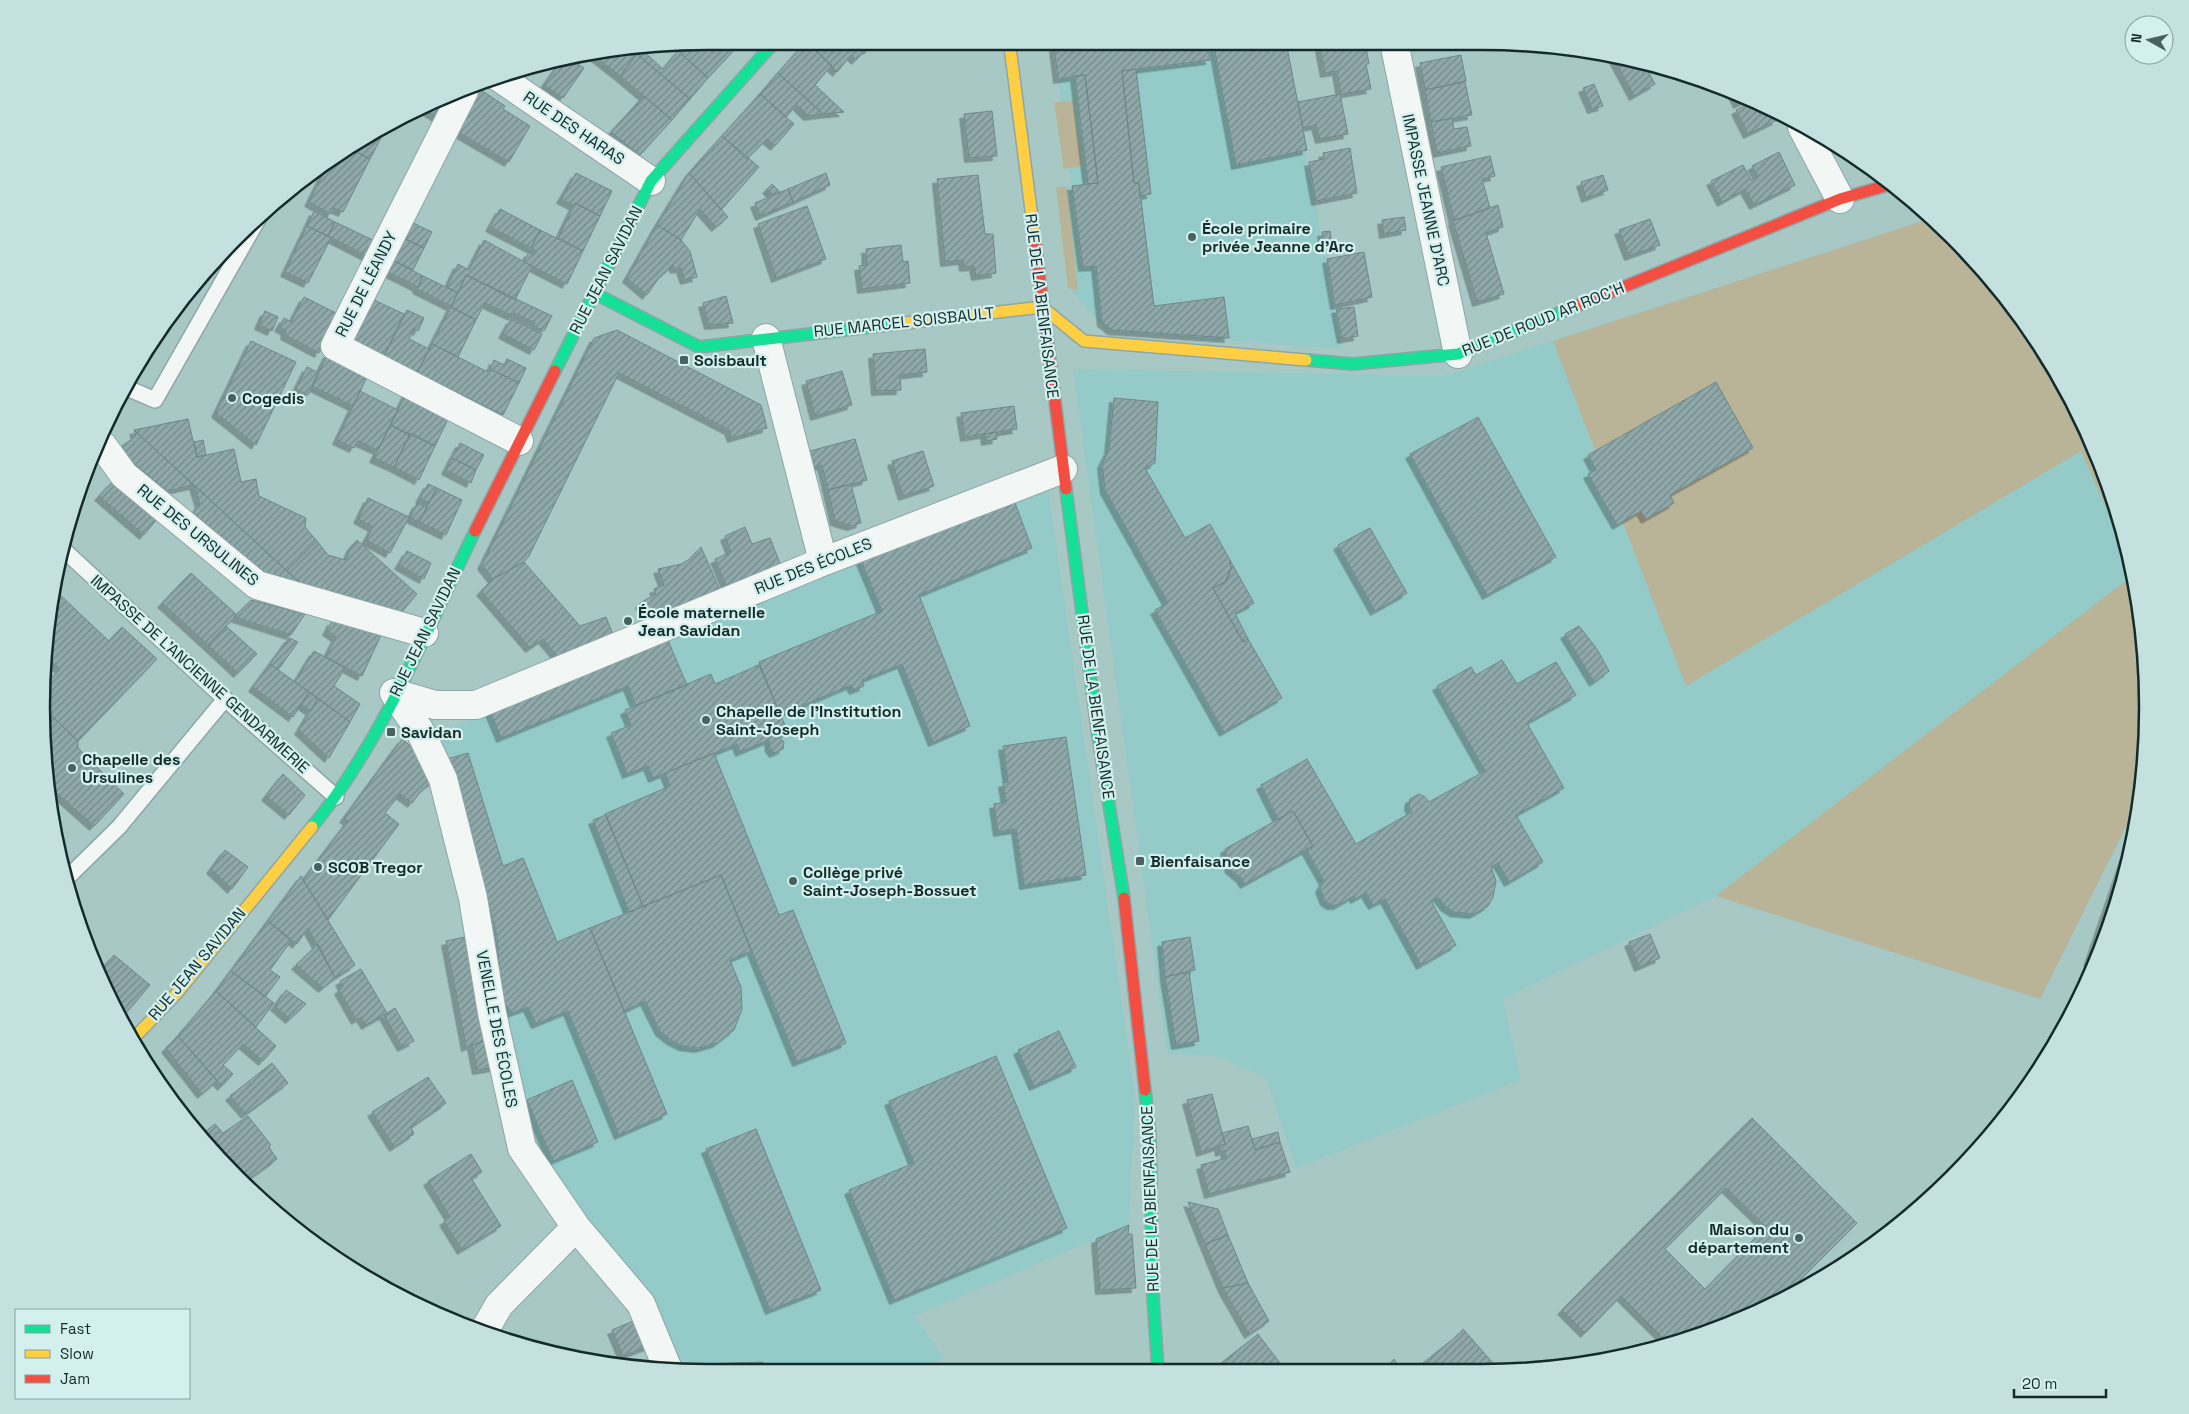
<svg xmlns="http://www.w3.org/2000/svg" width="2189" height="1414" font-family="'Space Grotesk',sans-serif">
<defs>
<pattern id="building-hatch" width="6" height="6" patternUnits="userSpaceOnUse" patternTransform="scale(1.25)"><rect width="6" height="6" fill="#8fa8a9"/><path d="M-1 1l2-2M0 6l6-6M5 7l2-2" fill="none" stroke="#74898a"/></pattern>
<filter id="shadow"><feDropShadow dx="-4.5" dy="4.5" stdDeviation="0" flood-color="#0004"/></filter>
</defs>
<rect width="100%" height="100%" fill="#a8c8c6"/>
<!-- built -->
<path fill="#94cac7" d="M1054,47H1287L1342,349L1108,331L1068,287L1056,187L1072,186Z
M1932,218L2010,301L2079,412L2125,534L2146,663L2141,798L2040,999L1716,896L1503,999L1521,1080L1296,1168L1266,1078L1220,1057L1167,1053L1073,369L1444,376Z
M1047,480L1135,1095L1129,1225L914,1316L944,1358L927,1369L677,1367L541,1166L521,1122L501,998L497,935L448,763L437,734Z"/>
<!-- grass -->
<path fill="#b9b398" d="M1073,100L1082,166L1064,169L1054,103Z
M1056,187H1067L1078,291L1068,287Z
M1932,218L2010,301L2079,412L2125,534L2129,560L2081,451L1686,686L1553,341Z
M2132,576L2146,663L2142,794L2040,999L1716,896Z"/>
<!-- building -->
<path fill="url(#building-hatch)" stroke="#6f888a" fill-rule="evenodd" filter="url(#shadow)" d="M620,47H628L637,54L620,76L593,55Z
M682,47H737L708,78L678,51Z
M801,47H812L832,65L815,85L844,112L823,114L778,73Z
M812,47H871L868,50L866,49L856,60L851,55L837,72Z
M1054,47H1208L1210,60L1122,71L1134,183H1139L1154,306L1224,297L1229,338L1112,330L1102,322L1096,266L1083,267L1072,186L1098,183L1085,75L1058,79Z
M1214,47H1287L1307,150L1236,165Z
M1320,47H1366L1369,64H1366L1371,89L1341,94L1337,71L1325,73Z
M641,49L663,69L678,51L708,78L690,99L637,54Z
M637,54L690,99L672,120L620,76Z
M1461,55L1466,81L1425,90L1420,63Z
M1613,57L1644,64L1655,84L1634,96Z
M570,59L584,68L563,98L544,85L561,61Z
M1136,69L1151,194L1140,196L1139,183H1134L1122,71Z
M778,73L823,114L808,116L797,105L786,117L760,94Z
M1085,75L1098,183L1088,184L1075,76Z
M1465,82L1472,115L1431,122L1425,90Z
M1594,84L1603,106L1592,109L1583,88Z
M478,88L505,106L503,109L530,126L509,162L456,131Z
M1732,91L1749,99L1738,104Z
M760,94L794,124L775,146L767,139L747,159L722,136Z
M1340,94L1348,134L1320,139L1316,125L1303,128L1298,102Z
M644,96L672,120L640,155L611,132Z
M446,100L437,117L426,110Z
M1754,101L1771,108L1777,120L1748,134L1736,110Z
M992,111L997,156L969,158L964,114Z
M1452,118L1454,129L1467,127L1471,146L1437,153L1431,122Z
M382,131L384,132L370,159L349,148Z
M722,136L759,167L721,210L689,173Z
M349,148L370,159L343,212L334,208L331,214L309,202L331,158Z
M1350,148L1357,193L1316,201L1309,162L1324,159L1323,153Z
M1779,152L1795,185L1754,205L1745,189L1722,202L1711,181L1743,165L1751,180L1758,176L1752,166Z
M1490,156L1495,176L1482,179L1490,208L1454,220L1441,167Z
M576,173L612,191L600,216L575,203L573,205L561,199Z
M689,173L728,217L716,227L700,209L681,240L657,225Z
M826,173L830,185L793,202L788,189Z
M978,175L985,234H993L996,273L976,276L974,266L964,267L963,260L945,262L937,179Z
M1603,175L1608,190L1586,198L1581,182Z
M772,184L780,192L773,195L767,189Z
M788,189L793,202L760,216L755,203Z
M575,203L600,216L583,251L558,238Z
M1498,205L1503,227L1486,233L1504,294L1477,302L1453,221Z
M807,206L826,259L776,278L758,224Z
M500,209L540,230L531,248L490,227Z
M314,211L335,222L328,236L307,226Z
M1404,217L1406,230L1384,234L1382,220Z
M1650,219L1660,245L1629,256L1619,230Z
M335,222L375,241L367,256L328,236Z
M411,222L432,232L424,248L403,238Z
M657,225L681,240L690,251L697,277L685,280L681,268L675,269L673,265L658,279L647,295L627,278Z
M307,226L331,238L308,283L285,272Z
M540,230L583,251L567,284L524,262L529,252L534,255L537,251L531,248Z
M1330,231L1332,243L1324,244L1322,232Z
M403,238L424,248L413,270L392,260Z
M484,240L532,266L515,300L466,275L458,293L447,287L458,264L469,270Z
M901,245L903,262L908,261L910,283L862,289L859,266L867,265L866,249Z
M1364,252L1372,297L1335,305L1327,259Z
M392,260L423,276L418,287L386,271Z
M466,275L552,316L544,331L534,326L535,323L514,313L513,316L485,303L476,320L451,307Z
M423,276L458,293L451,306L417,289Z
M726,296L733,323L709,325L703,303Z
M304,297L338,314L319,353L285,335L286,331L279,327L284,318L291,322Z
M372,299L404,314L384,356L352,339Z
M451,307L476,320L458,357L432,344Z
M1354,307L1358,336L1342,339L1336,309Z
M407,310L424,318L418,331L414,329L409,339L429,349L417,373L384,356Z
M265,311L278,317L272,331L259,325Z
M511,319L542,334L534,350L503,334Z
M617,330L761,405L767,428L732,438L729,430L619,373L529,556L524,562L493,579L482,565L594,338Z
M251,341L296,362L256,445L216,413Z
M432,344L488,372L490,369L519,383L503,415L417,373Z
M925,349L927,372L900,375L901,390L876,391L873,354Z
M328,353L369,373L353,406L312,386Z
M507,359L526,368L519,383L490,369L494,360L504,365Z
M307,367L319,373L308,395L296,389Z
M842,371L852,405L815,416L806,381Z
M1716,382L1753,448L1670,495L1674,503L1646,519L1641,511L1617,525L1588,474L1596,470L1588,455Z
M360,391L398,410L378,450L358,441L354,448L337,440Z
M407,392L451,413L435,446L390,425Z
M1114,398L1158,402L1155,463L1145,468L1185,538L1210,524L1230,560L1231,568L1225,582L1213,588L1243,642L1248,639L1282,698L1224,732L1155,610L1168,603L1105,490L1102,464L1109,450Z
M1014,406L1017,429L965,437L961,413Z
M1478,417L1556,557L1487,595L1410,454Z
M188,419L197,457L234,449L241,482L256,479L259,496L306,518L305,527L317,541L287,571L134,430Z
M390,425L409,435L394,467L374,458Z
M134,430L194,485L167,491L125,456L127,454L124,453L122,446L136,436Z
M996,432L997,439L986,441L985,434Z
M411,433L435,446L419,480L394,467Z
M855,439L867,480L828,490L822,465L814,467L810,451Z
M203,440L206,455L197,457L194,442Z
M460,443L484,455L476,470L452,458Z
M923,451L934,486L903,496L892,461Z
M452,458L476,470L471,483L446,470Z
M112,482L157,519L144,535L99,496Z
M428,484L437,488L429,503L420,498Z
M851,484L861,523L851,526L835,521L828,490Z
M194,485L287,571L303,585L264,573L193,513L200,504Z
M437,488L462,500L446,535L419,522Z
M1012,495L1032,548L919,595L970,726L933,742L902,664L862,680L864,686L854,690L851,685L780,715L759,662L882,611L860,558Z
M368,498L409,517L390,553L366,540L373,527L358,519Z
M417,503L427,507L419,522L410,518Z
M745,527L752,544L770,538L781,566L727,587L715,559L731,552L725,536Z
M1370,528L1407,593L1375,611L1338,545Z
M357,540L417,594L400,614L303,585L287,571L317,541L328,555L346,560L351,547Z
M701,547L720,590L647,620L640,603L656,594L654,589L664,585L658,569L681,564L690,559Z
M407,551L431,563L424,579L399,565Z
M1230,560L1254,603L1235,613L1248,639L1243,642L1213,588L1225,582L1229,576L1231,568Z
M524,562L580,626L606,617L613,634L558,657L543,639L530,648L481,591L493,579Z
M191,573L237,615L208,645L162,603Z
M57,592L109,641L122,627L157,659L78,741L43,708V688L60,669L44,655Z
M251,600L305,614L291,635L234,617Z
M332,621L381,635L362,676L326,657L336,637L327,631Z
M226,626L257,654L238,673L208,645Z
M1579,626L1597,649L1609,671L1594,682L1565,634Z
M289,638L298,642L278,670L270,664Z
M667,638L687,685L636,706L628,686L501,738L490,711Z
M314,651L345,668L334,686L360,704L350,722L295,682Z
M1502,660L1517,684L1556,662L1576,695L1527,723L1564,788L1516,815L1543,862L1509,882L1498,863L1491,867L1496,881L1493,897L1488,906L1474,914L1454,912L1445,906L1438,897L1431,901L1456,945L1421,965L1385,899L1373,905L1366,893L1355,899L1354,896L1338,905H1331L1325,901L1320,888L1324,881L1306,849L1313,846L1293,811L1278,819L1261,785L1307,759L1356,844L1412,812L1409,806L1410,799L1419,794L1425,797L1429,802L1485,771L1437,686L1471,667L1476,675Z
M270,664L309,692L293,717L253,687Z
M759,665L788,732L777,736L784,742L783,749L774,753L770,748L769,740L740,752L737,744L653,778L648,766L627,774L611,733L631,725L625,710L711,674L715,684Z
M309,692L318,698L311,711L301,704Z
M318,698L350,722L329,758L299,730Z
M43,708L78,741V748L124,794L94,826L48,785L43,751Z
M1066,737L1086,875L1024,885L1016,829L998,832L994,804L1006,802L1003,783L1008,782L1003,746Z
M402,739L426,759L436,779L423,789L412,803L400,794L385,813L399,824L328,920L303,880L348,821L344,818Z
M468,753L503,866L523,858L557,942L590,928L667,1114L619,1135L568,1011L536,1024L528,1007L512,1013L501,998L497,935L447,759Z
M714,753L779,915L793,910L846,1043L797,1062L721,875L643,906L605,814L670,786L665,773Z
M283,774L305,795L289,815L266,796Z
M1293,811L1313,846L1245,884L1241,878L1230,869L1225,849Z
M606,815L643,906L629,912L593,820Z
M2133,831L2113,921L2093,963L2088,962Z
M225,850L248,867L232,889L211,869Z
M721,875L751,951L730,960L741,987L742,1009L734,1030L717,1043L699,1048L683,1046L671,1040L660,1031L645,1001L624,1011L590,928Z
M301,876L355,965L335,978L308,928L297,944L268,921Z
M268,921L291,941L270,970L280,977L265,997L231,971Z
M1650,934L1660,958L1639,967L1629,942Z
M470,936L490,1039L466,1047L446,941Z
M1190,937L1195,970L1165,977L1162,942Z
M318,944L335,978L323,988L296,965Z
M114,955L150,985L122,1018L98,973Z
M361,969L387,1013L366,1025L361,1017L356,1020L339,990L343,987L340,981Z
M231,971L274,1003L256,1027L216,991Z
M1189,972L1199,1041L1176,1045L1165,977Z
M286,990L306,1004L290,1019L275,1006Z
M216,991L276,1046L263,1061L243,1044L223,1065L233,1074L222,1086L178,1036Z
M395,1008L414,1041L402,1047L384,1015Z
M1059,1031L1076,1067L1034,1086L1018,1050Z
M178,1036L217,1081L202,1094L166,1048Z
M490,1039L496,1067L477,1070L472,1045Z
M996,1056L1067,1228L894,1300L849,1190L914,1163L889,1101Z
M272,1063L288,1083L246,1114L230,1096Z
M428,1077L446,1103L411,1127L414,1134L394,1147L372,1112Z
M572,1080L598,1142L553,1161L527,1100Z
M1212,1094L1225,1144L1201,1152L1187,1100Z
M248,1116L271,1145L269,1147L277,1159L245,1182L203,1133L215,1124L223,1133Z
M1752,1118L1857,1223L1776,1304L1669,1344L1621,1296L1585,1333L1562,1310ZM1726,1188L1766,1227L1705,1289L1665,1249Z
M1248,1126L1255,1150L1280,1142L1290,1172L1209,1194L1201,1165L1226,1158L1225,1150L1220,1152L1219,1146L1225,1144L1222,1133Z
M756,1129L821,1290L770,1310L706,1149Z
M1278,1132L1280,1142L1255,1150L1252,1139Z
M471,1154L482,1172L471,1178L501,1226L462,1250L444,1221L450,1217L428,1181Z
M1188,1202L1218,1209L1228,1235L1205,1244Z
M1129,1225L1128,1234H1132L1136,1288L1100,1290L1096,1239Z
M1228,1235L1248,1283L1223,1288L1205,1244Z
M1248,1283L1269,1321L1249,1334L1223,1288Z
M638,1319L649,1346L623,1356L612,1330Z
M1463,1329L1500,1371H1413L1458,1335Z
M1258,1334L1280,1363L1269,1370H1217L1216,1367Z
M1394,1359L1401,1371H1383Z
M763,1362V1368L677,1367V1365Z"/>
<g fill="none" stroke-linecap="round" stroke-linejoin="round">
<defs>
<path id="lane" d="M125,387L155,400L261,214
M65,551L225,699L336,797
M64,881L119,827L225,699"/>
<path id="street" d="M1395,47L1458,354
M497,76L651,181
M464,91L335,346L519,441
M1802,127L1840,199
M766,338L823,561
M103,446L124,475L257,585L424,633
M394,693L420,731L443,779L473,898L492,1013L522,1148L576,1227L641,1304L667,1367
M394,693L435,705H476L817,564L1063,469
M484,1331L499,1305L576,1227"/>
<path id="fast" d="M594,293L699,347L896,324
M1306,360L1353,364L1458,354L1579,305
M555,371L651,181L770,47
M1066,489L1098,736L1124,898
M312,827C383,740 426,631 475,531
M1145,1090L1150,1136L1153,1298L1158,1370"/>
<path id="slow" d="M1010,47L1035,241
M1042,307L1084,341L1306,360
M896,324L1042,307
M133,1039L177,993L312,827"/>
<path id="jam" d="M1035,241L1066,489
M1579,305L1840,199L1888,185
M475,531L555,371
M1124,898L1145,1090"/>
</defs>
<!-- lane casing -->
<use href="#lane" stroke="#8ea6a6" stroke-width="18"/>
<!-- street casing -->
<use href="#street" stroke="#8ea6a6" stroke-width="30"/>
<!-- fast casing -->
<use href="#fast" stroke="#8ea6a6" stroke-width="14"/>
<!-- slow casing -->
<use href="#slow" stroke="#8ea6a6" stroke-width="14"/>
<!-- jam casing -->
<use href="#jam" stroke="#8ea6a6" stroke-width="14"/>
<!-- lane -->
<use href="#lane" stroke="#f2f7f6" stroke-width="15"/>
<!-- street -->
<use href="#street" stroke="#f2f7f6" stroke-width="28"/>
<!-- fast -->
<use href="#fast" stroke="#16e098" stroke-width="11"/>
<!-- slow -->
<use href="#slow" stroke="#ffcf43" stroke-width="11"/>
<!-- jam -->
<use href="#jam" stroke="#f24e42" stroke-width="11"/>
</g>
<!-- markers -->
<g fill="#476261" stroke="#d3f0ef" stroke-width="2">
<circle cx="1192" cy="237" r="5"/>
<rect x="679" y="355" width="10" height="10" rx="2.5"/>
<circle cx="232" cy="398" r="5"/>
<circle cx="628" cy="621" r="5"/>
<circle cx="706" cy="720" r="5"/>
<rect x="386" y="727" width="10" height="10" rx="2.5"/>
<circle cx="72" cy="768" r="5"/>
<rect x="1135" y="856" width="10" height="10" rx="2.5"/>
<circle cx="318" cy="867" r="5"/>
<circle cx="793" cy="881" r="5"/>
<circle cx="1799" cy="1238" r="5"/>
</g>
<g text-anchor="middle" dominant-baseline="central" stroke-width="4.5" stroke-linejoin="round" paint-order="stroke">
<!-- street labels -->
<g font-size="16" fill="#132b2b" stroke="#d3f0ef">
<text transform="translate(574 128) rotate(34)">RUE DES HARAS</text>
<text transform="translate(1426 200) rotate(78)">IMPASSE JEANNE D'ARC</text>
<text transform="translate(606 270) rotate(-63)">RUE JEAN SAVIDAN</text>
<text transform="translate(366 284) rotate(-63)">RUE DE LÉANDY</text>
<text transform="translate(1042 306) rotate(83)">RUE DE LA BIENFAISANCE</text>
<text transform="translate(1543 319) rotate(-22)">RUE DE ROUD AR ROC'H</text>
<text transform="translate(904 322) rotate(-6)">RUE MARCEL SOISBAULT</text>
<text transform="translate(198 535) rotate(39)">RUE DES URSULINES</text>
<text transform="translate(813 566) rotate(-22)">RUE DES ÉCOLES</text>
<text transform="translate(425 632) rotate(-64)">RUE JEAN SAVIDAN</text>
<text transform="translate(200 674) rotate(42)">IMPASSE DE L'ANCIENNE GENDARMERIE</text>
<text transform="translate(1096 707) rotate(82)">RUE DE LA BIENFAISANCE</text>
<text transform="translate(197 964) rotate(-50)">RUE JEAN SAVIDAN</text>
<text transform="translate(497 1029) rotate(79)">VENELLE DES ÉCOLES</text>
<text transform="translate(1150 1199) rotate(-92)">RUE DE LA BIENFAISANCE</text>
</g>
<!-- poi labels -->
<g font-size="16" font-weight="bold" fill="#132b2b" stroke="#d3f0ef" text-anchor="start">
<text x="1202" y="228">École primaire<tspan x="1202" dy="18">privée Jeanne d'Arc</tspan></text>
<text x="694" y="360">Soisbault</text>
<text x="242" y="398">Cogedis</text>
<text x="638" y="612">École maternelle<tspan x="638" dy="18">Jean Savidan</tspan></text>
<text x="716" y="711">Chapelle de l'Institution<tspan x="716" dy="18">Saint-Joseph</tspan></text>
<text x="401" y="732">Savidan</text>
<text x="82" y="759">Chapelle des<tspan x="82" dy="18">Ursulines</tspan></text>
<text x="1150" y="861">Bienfaisance</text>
<text x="328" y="867">SCOB Tregor</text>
<text x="803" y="872">Collège privé<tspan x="803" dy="18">Saint-Joseph-Bossuet</tspan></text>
<text x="1789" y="1229" text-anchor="end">Maison du<tspan x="1789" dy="18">département</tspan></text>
</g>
</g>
<!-- crop -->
<path d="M0 0H2189V1414H0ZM707 50H1482A657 657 0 0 1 2139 707V707A657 657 0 0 1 1482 1364H707A657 657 0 0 1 50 707V707A657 657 0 0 1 707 50Z" fill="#c4e0df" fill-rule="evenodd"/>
<path fill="none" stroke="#132b2b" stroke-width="2.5" d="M707 50H1482A657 657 0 0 1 2139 707V707A657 657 0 0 1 1482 1364H707A657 657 0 0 1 50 707V707A657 657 0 0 1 707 50Z"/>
<!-- legend -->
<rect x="15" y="1309" width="175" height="90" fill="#d3f0ef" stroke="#86a1a1"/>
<rect x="25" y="1325" width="25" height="8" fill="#16e098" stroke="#86a1a1"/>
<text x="60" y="1334" font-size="15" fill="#132b2b">Fast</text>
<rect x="25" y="1350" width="25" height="8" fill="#ffcf43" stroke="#86a1a1"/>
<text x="60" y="1359" font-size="15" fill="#132b2b">Slow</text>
<rect x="25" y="1375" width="25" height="8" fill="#f24e42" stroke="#86a1a1"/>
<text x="60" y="1384" font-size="15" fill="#132b2b">Jam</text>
<!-- north arrow -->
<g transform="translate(2149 40) rotate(278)"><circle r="24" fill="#d3f0ef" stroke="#86a1a1"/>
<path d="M0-4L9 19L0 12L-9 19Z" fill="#476261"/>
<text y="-8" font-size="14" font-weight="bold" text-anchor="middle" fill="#132b2b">N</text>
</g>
<!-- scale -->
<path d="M2014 1389v8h92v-8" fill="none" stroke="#132b2b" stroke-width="2.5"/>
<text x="2022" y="1389" font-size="15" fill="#132b2b" stroke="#d3f0ef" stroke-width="4" paint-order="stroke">20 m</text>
</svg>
